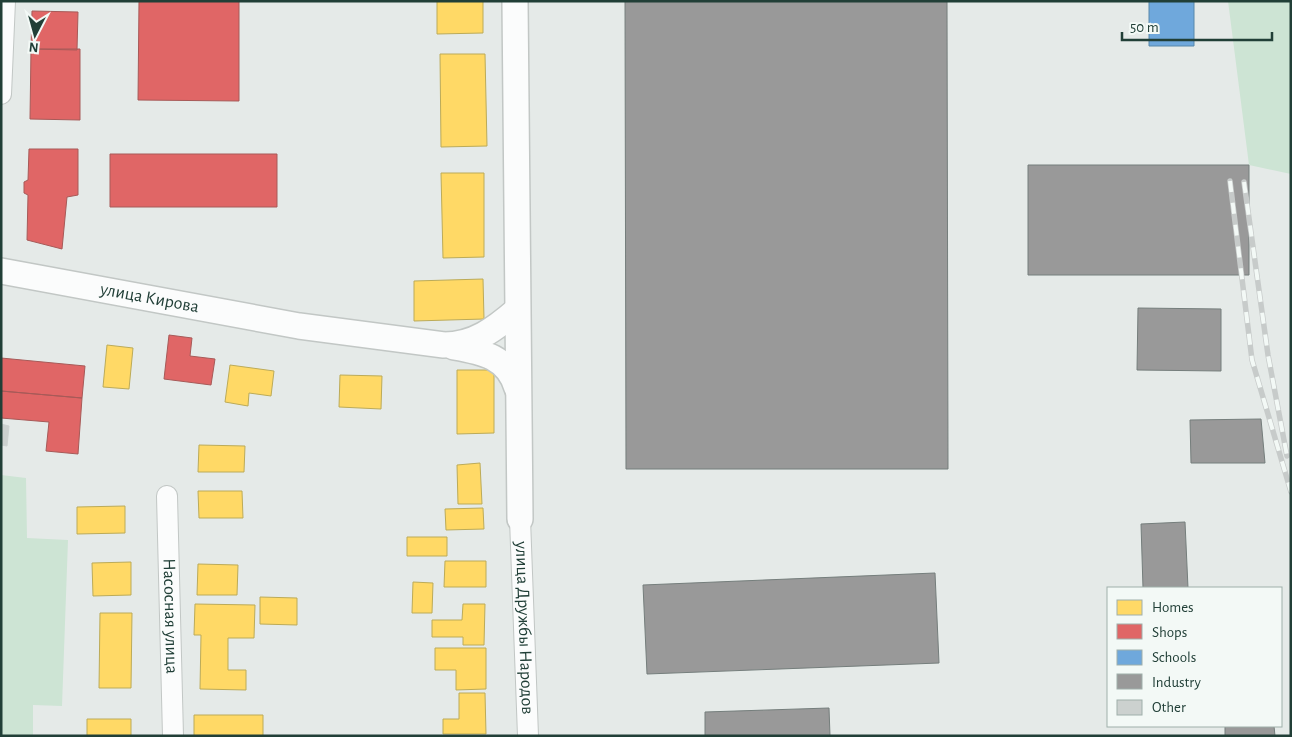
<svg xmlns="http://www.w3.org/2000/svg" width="1292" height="737" font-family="'Alegreya Sans',sans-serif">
<rect width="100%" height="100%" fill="#e5eae8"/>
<!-- green -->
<path fill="#cde4d4" d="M1228,1H1291V174L1249,165Z
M1,475L26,478L27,538L68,540L62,706L33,705V736H1Z"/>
<!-- homes -->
<path fill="#ffd966" stroke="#bcab58" d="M437,1H483V33L437,34Z
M440,54H485L487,146L441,147Z
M441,173H484V257L443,258Z
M483,279L484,319L414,321V281Z
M107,345L133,348L129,389L103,387Z
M230,365L274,371L271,396L249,393L248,406L225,402Z
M457,370H494V433L457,434Z
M340,375L382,376L381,409L339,407Z
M199,445L245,446L244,472H198Z
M480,463L482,504H458L457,465Z
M198,491H242L243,518H199Z
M125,506V533L77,534V507Z
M483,508L484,529L446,530L445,509Z
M407,537H447V556H407Z
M445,561H486V587H444Z
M131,562V595L93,596L92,563Z
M198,564L238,565L237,595H197Z
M413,582L433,583L432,613H412Z
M260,597L297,598V625L260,624Z
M195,604L255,605L254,638H228V670H246V690L200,689L201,635H194Z
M463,604H485L484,645H463V637H432V620H462Z
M100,613H132L131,688H99Z
M435,648H486V689L456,690V670H435Z
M459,693H485L486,734H443V719H459Z
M194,715H263V736H194Z
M87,719H131V736H87Z"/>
<!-- shops -->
<path fill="#e06666" stroke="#a75a58" d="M139,1H239V101L138,100Z
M32,11L78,12L77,50L31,49Z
M31,49H80V120L30,119Z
M29,149H78V195L67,197L62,249L27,240L28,195L24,193V182L28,180Z
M110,154H277V207H110Z
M169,335L192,338L190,356L215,359L211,385L164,379Z
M1,358L85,366L82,398L1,391Z
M1,391L82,398L78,454L46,451L49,422L1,418Z"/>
<!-- schools -->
<path fill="#6fa8dc" stroke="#5888aa" d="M1149,1H1194V46H1149Z"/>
<!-- industry -->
<path fill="#999" stroke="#757e7c" d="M625,1H947L948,469H626Z
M1028,165H1249V275H1028Z
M1138,308L1221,309V371L1137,370Z
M1261,419L1265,463H1191L1190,420Z
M1185,522L1188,588H1143L1141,524Z
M935,573L939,663L647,674L643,585Z
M829,708L830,736H705V712Z
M1225,726H1274L1275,736H1225Z"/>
<!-- building -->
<path fill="#ccd1cf" stroke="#cdd3d1" d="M1,424L9,426L7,446L1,445Z"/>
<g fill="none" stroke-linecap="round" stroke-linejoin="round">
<defs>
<g id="minor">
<path d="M1,94L5,1"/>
<path id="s1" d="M167,496L173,736"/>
<path id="s2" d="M520,519L528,736"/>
</g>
<g id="tertiary">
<path d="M515,1L520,519"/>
<path id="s3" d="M1,271L299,326L444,345C474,345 495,329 517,310"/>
<path d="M454,347C483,352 508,357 517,388"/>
</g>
</defs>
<!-- minor casing -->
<use href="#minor" stroke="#c2c7c5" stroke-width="22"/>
<!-- tertiary casing -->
<use href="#tertiary" stroke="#c2c7c5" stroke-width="28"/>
<!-- minor -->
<use href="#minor" stroke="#fbfcfc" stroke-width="20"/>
<!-- tertiary -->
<use href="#tertiary" stroke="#fbfcfc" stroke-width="25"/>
<defs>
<path id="rail" d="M1230,181L1252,360L1291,492
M1244,182L1268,355L1287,456"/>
</defs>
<!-- rail casing -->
<use href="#rail" stroke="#c7cbca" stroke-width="5.5"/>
<!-- rail -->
<use href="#rail" stroke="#f3f9f6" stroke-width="4" stroke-dasharray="11" stroke-linecap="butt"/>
</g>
<g text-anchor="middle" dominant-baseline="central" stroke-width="5" stroke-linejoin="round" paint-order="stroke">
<!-- street labels -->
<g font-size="18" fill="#213f37" stroke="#f3f9f6">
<text stroke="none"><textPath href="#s3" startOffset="151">улица Кирова</textPath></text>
<text stroke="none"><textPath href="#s1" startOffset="120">Насосная улица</textPath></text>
<text stroke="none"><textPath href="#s2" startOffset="109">улица Дружбы Народов</textPath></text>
</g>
</g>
<!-- border -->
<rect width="1292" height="737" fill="none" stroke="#213f37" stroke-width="5"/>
<!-- legend -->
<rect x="1107" y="587" width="175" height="140" fill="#f3f9f6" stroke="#9fafaa"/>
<rect x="1117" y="600" width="25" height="15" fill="#ffd966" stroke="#9fafaa"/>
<text x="1152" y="612" font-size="15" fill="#213f37">Homes</text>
<rect x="1117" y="624" width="25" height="15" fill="#e06666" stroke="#9fafaa"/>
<text x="1152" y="637" font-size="15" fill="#213f37">Shops</text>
<rect x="1117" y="650" width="25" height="15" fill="#6fa8dc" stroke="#9fafaa"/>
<text x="1152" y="662" font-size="15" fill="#213f37">Schools</text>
<rect x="1117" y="674" width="25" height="15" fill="#999999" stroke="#9fafaa"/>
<text x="1152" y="687" font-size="15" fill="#213f37">Industry</text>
<rect x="1117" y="700" width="25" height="15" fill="#ccd1cf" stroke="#9fafaa"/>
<text x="1152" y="712" font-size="15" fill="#213f37">Other</text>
<!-- north arrow -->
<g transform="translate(35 35) rotate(186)" stroke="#f3f9f6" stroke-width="4" paint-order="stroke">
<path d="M0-4L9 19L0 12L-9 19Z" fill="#213f37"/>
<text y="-8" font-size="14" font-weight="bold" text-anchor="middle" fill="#213f37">N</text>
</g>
<!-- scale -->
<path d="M1122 32v8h150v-8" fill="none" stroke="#213f37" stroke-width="2.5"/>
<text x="1130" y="32" font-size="15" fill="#213f37" stroke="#f3f9f6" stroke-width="4" paint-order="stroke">50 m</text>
</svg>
